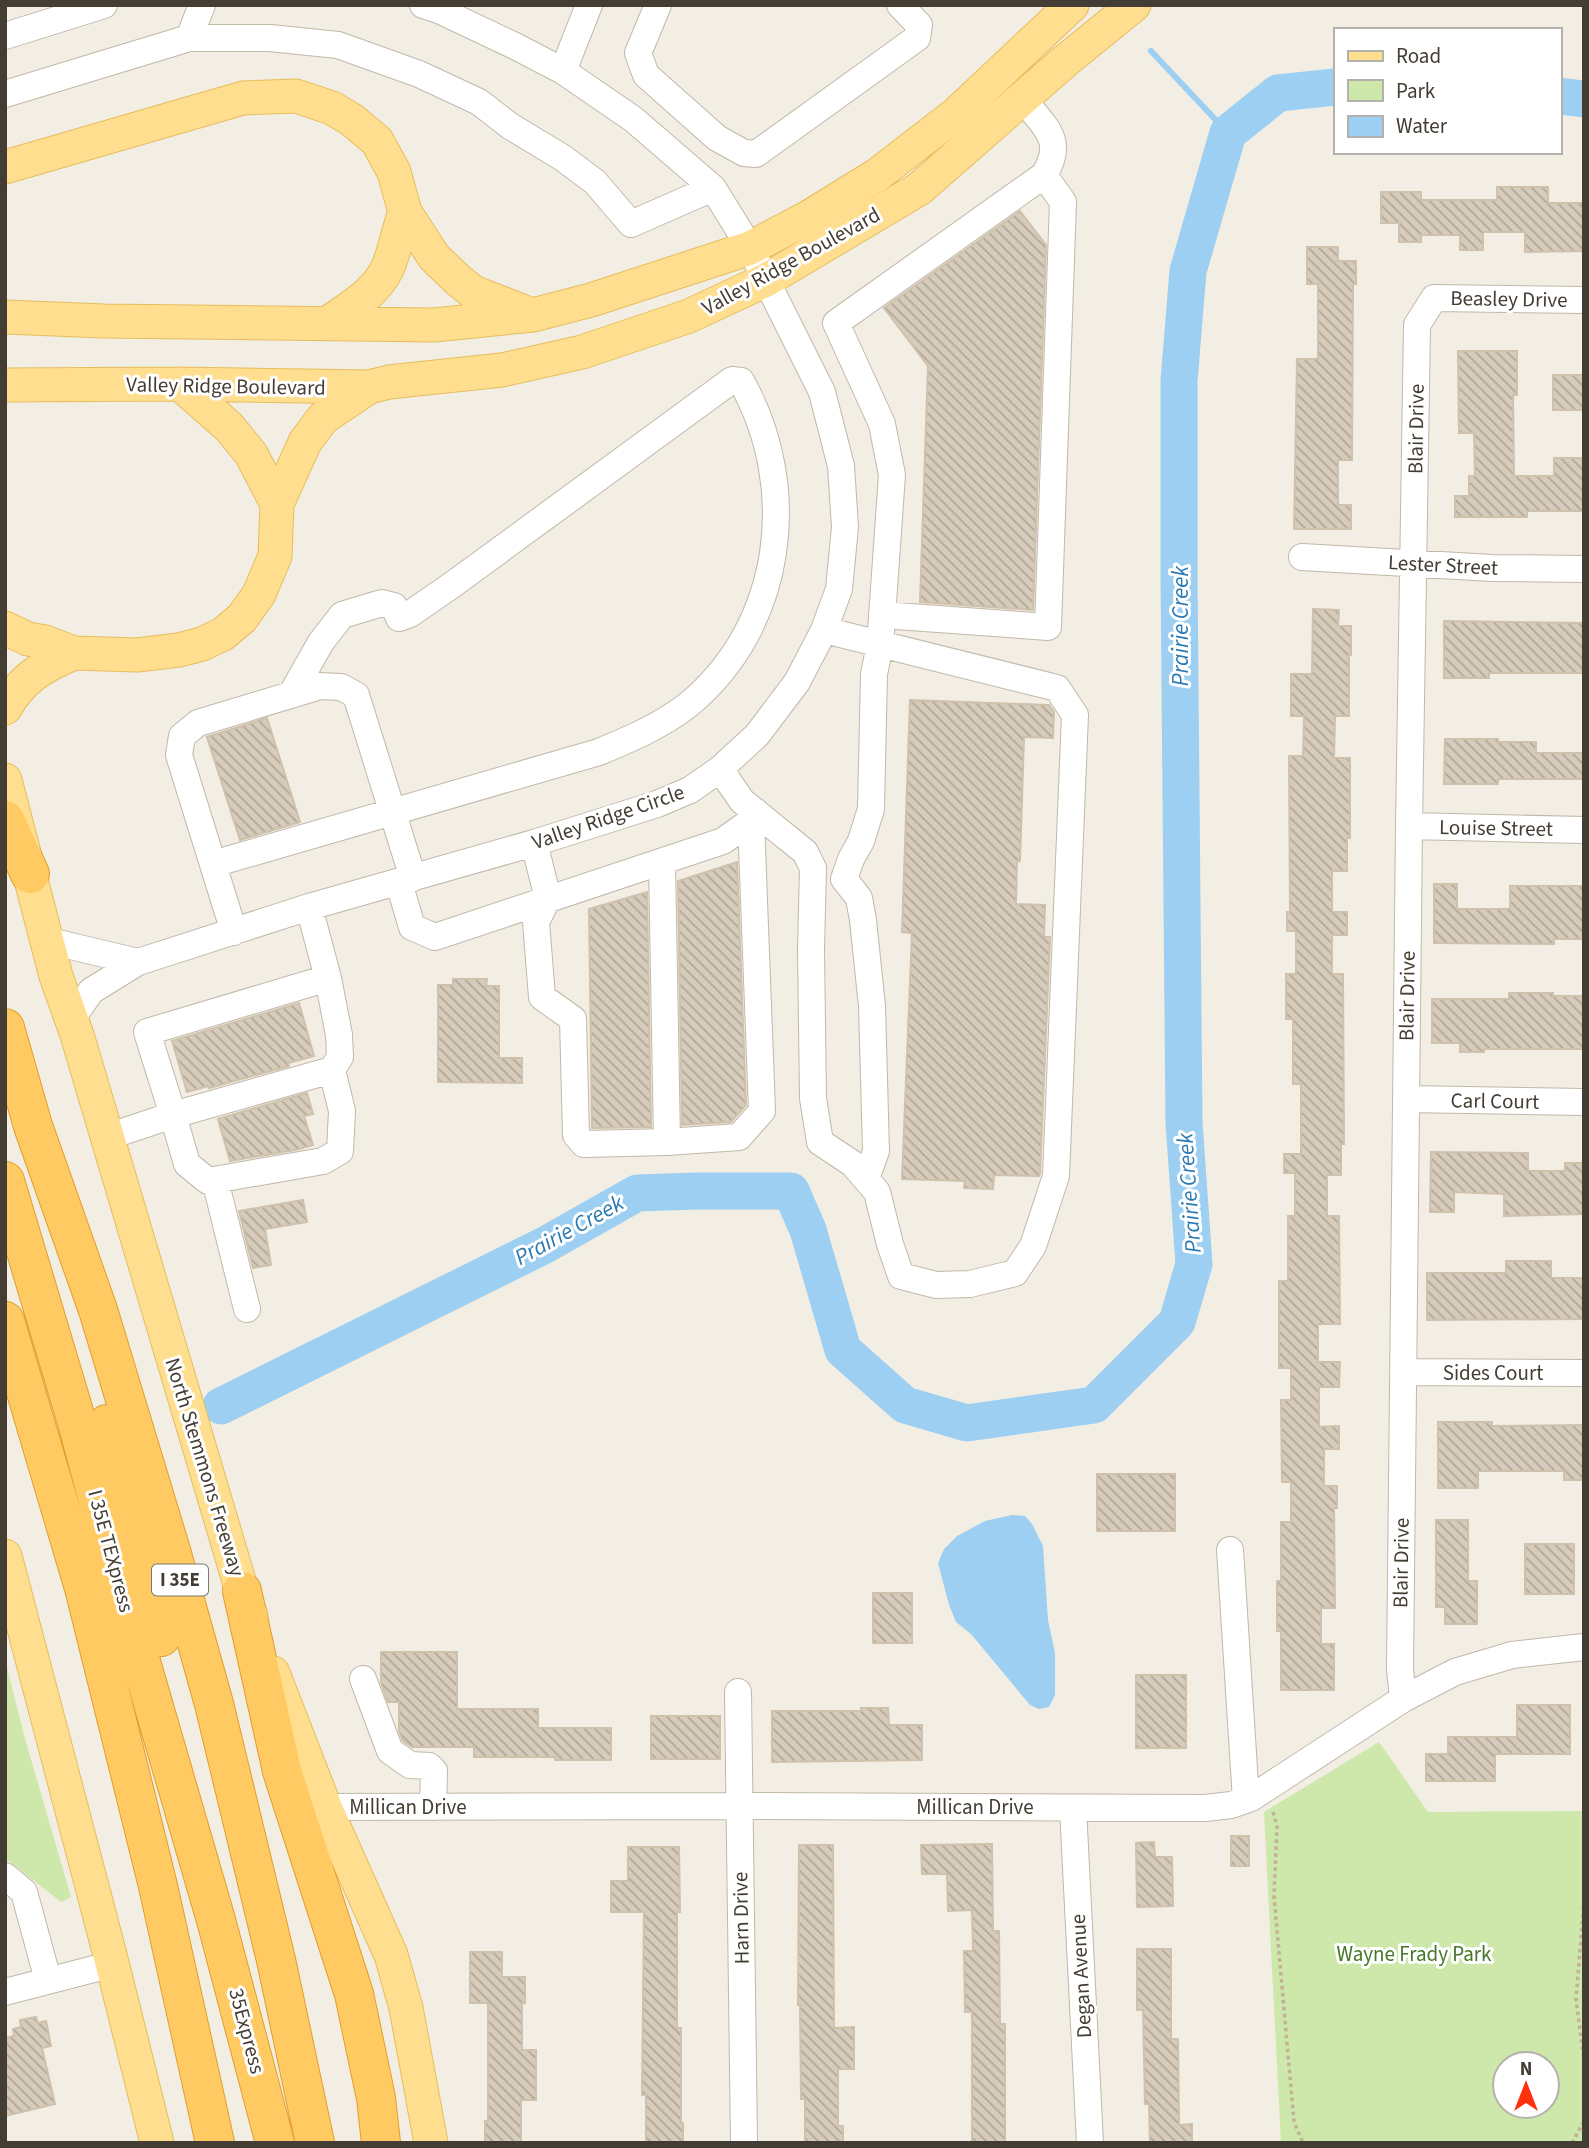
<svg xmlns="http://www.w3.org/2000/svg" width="1589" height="2148" font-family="'Source Sans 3',sans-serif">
<defs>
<pattern id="building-back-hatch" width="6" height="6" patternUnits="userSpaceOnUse" patternTransform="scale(1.75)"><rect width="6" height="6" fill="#d7ccbb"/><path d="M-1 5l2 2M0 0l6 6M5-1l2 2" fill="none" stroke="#b0a799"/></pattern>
</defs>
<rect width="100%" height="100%" fill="#f2eee3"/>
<!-- green -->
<path fill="#cde8aa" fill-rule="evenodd" d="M5,1660L24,1735L71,1897L61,1902L5,1858Z
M1379,1742L1428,1812L1584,1811V2143H1281L1264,1812ZM1505,2064H1547V2106H1505Z"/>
<!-- water -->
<path fill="#9dcff2" d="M1012,1515L1025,1516L1032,1524L1043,1546L1048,1620L1055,1653V1695L1049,1707L1039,1709L1030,1705L971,1634L956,1622L949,1605L938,1563L944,1549L957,1536L985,1521Z"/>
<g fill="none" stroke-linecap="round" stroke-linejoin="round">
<!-- stream -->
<path stroke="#9dcff2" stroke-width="6" d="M1151,51L1228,133"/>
<!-- river -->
<path stroke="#9dcff2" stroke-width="37" d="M1559,96L1584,99
M221,1406L545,1245L637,1193L696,1191H791L808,1230L843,1350L905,1405L967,1423L1094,1405L1177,1322L1194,1264L1184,1123L1179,574V381L1188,271L1228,133L1278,93L1335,87"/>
</g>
<!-- building -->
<path fill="url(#building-back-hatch)" stroke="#cfc1ac" stroke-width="2" d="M1497,187H1548V203H1584V251L1525,252V232H1483V250H1460V235H1421V242H1399V223H1381V192H1421V200H1497Z
M1020,211L1046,245L1033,610L920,602L928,366L884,308Z
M1307,247H1338V261H1356V284H1353L1352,460H1338V505H1351V529H1294L1297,359H1318V284H1307Z
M1458,351H1517V395H1513L1514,476H1554V458H1584V511H1527V517H1455V496H1469V476H1475L1474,433H1459Z
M1553,375H1584V410H1553Z
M1313,609L1339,610L1338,626H1351V655H1349V716H1335L1334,758H1350V838H1347V871H1332V912H1347V935H1332V974H1343L1344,1144H1341V1175H1327V1216H1339L1340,1324H1318V1362H1340L1339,1387H1319V1427L1339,1426V1449H1324V1486H1337V1508H1334L1335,1608H1321V1644H1334V1690H1281V1631H1277V1581H1281V1522H1291V1482H1282L1281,1400H1291V1368H1279V1281H1288V1216H1295V1173H1284V1154H1301V1084H1293V1019H1286V974H1296V931H1287V912H1290L1289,756H1303L1304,716H1291V674H1312Z
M1444,621L1584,623V673H1489V678H1444Z
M910,700L1049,705L1054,712L1053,738L1024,737L1020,861H1017L1016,904L1045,905L1044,937H1050L1040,1173L1039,1176L994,1175L993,1189L964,1188L965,1181L902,1179L912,933L902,932Z
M267,718L300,822L240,840L207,737Z
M1445,739H1498V742H1536V753H1584V779H1498V784H1444Z
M737,862L746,1105L731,1122L682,1125L678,881Z
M1434,884H1457V909H1510V886H1584V939H1554V944L1434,943Z
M647,892L651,1127L592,1128L589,909Z
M453,979H487L486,986H499V1058H522V1083L438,1082V985H453Z
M1509,993H1553V996H1584V1049H1484V1052H1460V1043H1432V999H1509Z
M299,1003L314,1056L288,1063L289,1066L209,1088L208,1086L187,1092L172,1041Z
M307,1093L313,1114L304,1116L313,1145L295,1150L230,1161L218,1119Z
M1431,1152L1528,1153V1171H1565V1163H1584V1214L1504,1216V1194L1454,1192V1212H1430Z
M303,1200L307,1222L265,1229L271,1265L253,1268L239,1211Z
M1506,1261H1551V1278H1584V1319L1427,1320V1273H1506Z
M1438,1422H1492V1426L1584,1425V1480H1564V1471H1478V1488H1438Z
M1097,1474H1175V1531H1097Z
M1436,1520H1468V1581H1477V1624H1445V1607H1436Z
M1525,1544H1574V1594H1525Z
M873,1593H912V1643H873Z
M381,1652H457V1709H538V1728H611V1760H555V1757H474V1747H412L403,1741L399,1731V1702H388L381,1683Z
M1136,1675H1186V1748H1136Z
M1517,1705H1570V1754H1495V1781H1426V1754H1448V1737H1517Z
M861,1708H888L889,1725H922V1760L772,1762V1711H861Z
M651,1716H720V1759H651Z
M1231,1836H1249V1866H1231Z
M1154,1842L1155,1857H1172L1173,1906L1137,1907L1136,1843Z
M992,1844L993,1931H999L1000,2024H1005V2143H972V2012H965L964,1951H973L972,1910L948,1911L947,1874H922L921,1845Z
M799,1845H833L834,2028L854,2027V2069H838V2126H843V2143H805V2099H801L800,2005H798Z
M628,1847H679L680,1912H677V2028H681V2123H683V2143H646V2095H642L644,1912H611V1881H628Z
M1137,1949H1171V2039H1178L1179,2125L1192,2124V2143H1150L1149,2104H1145L1143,2010H1137Z
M470,1952H502V1977H525V2003H522V2050H536V2100H521V2143H485V2121H488V2003H470Z
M36,2017L38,2023L46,2021L51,2046L42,2048L55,2104L5,2116V2038L14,2036L13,2029L21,2027L20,2020Z"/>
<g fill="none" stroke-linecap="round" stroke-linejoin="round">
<defs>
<path id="minor" d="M658,5L638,53L646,75L717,138L744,153L756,154L917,38L919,25L900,5
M5,36L104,5
M189,38H270L338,45L419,74L479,102L510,126L563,158L595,182L631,224L713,188
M563,71L589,5
M5,94L189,38L202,5
M1302,557L1492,568L1584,569
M882,615L1048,627L1063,202L1044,175
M720,769L742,801L805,852L813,868L811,950L813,1098L820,1142L853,1164L877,1192L890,1244L901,1276L936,1285L970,1284L1015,1273L1033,1246L1056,1176L1075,715L1057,688L824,630
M1409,826L1584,830
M534,843L548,898L536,922L542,997L573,1019L576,1135L584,1144L667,1142L739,1137L762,1111L751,821
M662,862L667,1142
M213,864L599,752C630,739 661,726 688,705C784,626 801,487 741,381L732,380L452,585L410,614L399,618L394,606L382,603L342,615L321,642L291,695
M399,883L412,927L435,937L723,841L751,821L755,811
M234,932L179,755L182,736L198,723L320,686L341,687L356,695L413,878
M46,936L58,943L138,962
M328,978L339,1035L340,1057L332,1070L173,1115L187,1164L208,1181L323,1161L340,1151L342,1111L332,1070
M71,1020L91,991L138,962L309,907L534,843L657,804L690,790L720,769L757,735L797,682L824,630L839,589L845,527L841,466L822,392L750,248L713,188L633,119L563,71L515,46L441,11L423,5
M1406,1099L1584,1102
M107,1137L173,1115L147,1032L328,978L309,907
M866,1179L876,1151L872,1006L863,920L859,898L844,879L851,859L861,841L871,809L874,674L880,645L892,475L882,424L836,323L1044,175C1066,139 1044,127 1023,99
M215,1180L247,1309
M1403,1372L1584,1373
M1230,1550L1246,1800
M363,1679L390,1751L410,1765L429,1766L434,1771L433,1807
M738,1692L744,2143
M1403,1699L1400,1669L1409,826L1417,325L1434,298L1584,300
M325,1807L739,1806L1205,1808L1231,1805L1251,1798L1403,1699L1455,1672L1512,1655L1584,1647
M1073,1808L1090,2143
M5,1876L24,1892L48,1980
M5,1992L113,1964"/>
<path id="major" d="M5,167L243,98L296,96L332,108L352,120L377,141L394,172L405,212L434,257L458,280L473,292L527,313
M5,317L104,321L434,325L533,315L591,300L750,248L809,217L877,175L956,114L1072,5
M327,324C348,308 375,294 387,269C395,252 398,230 405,212
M180,384L229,427L251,454L277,504
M5,385L180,384L369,387L389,382L502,370L582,352L689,316L766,280L919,189L1064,62L1134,5
M5,628L28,639L45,642L74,653L137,655L179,650L202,644L223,634L242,618L259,594L275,556L277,504L305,442L323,418L369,387
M5,708C22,678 43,666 74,653
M5,780L56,976L77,1035L242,1591L251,1616
M5,1556L110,1955L157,2143
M273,1673L325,1807L391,1955L406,2008L431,2143"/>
<path id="highway" d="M5,820L30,874
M5,1028L33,1126L98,1310L172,1554L214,1704L276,1960L315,2143
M5,1181L77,1422L143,1669L216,1920L275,2143
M5,1321L84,1588L158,1886L215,2143
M107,1424L161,1637
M242,1591L282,1771L354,1994L376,2098L381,2143"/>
</defs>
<!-- minor casing -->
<use href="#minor" stroke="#c1b8a9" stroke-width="28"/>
<!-- major casing -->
<use href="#major" stroke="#e6bc5d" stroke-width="35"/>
<!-- highway casing -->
<use href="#highway" stroke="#e19e2e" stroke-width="40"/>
<!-- path -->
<path stroke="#c0b197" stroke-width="3.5" stroke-dasharray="3.5 3.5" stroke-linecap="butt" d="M1273,1812L1277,1826L1274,1896L1294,2122L1303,2143
M1584,1900L1576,2000L1584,2060
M1572,2143L1584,2121"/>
<!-- minor -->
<use href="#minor" stroke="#fff" stroke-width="26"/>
<!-- major -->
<use href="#major" stroke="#ffdf8f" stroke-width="33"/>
<!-- highway -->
<use href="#highway" stroke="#ffca61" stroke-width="38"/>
</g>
<g text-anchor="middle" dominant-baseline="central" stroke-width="6" stroke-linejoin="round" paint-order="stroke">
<!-- shield labels -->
<rect fill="#fff" stroke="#7c7770" stroke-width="2" x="152" y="1564.5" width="56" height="31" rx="5"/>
<g font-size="19" font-weight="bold" fill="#443d33">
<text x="180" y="1580">I 35E</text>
</g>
<!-- street labels -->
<g font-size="21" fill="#443d33" stroke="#fff">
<text transform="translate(791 261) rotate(-29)">Valley Ridge Boulevard</text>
<text transform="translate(1509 299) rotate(1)">Beasley Drive</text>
<text transform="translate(226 386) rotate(1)">Valley Ridge Boulevard</text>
<text transform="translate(1416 429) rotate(-89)">Blair Drive</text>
<text transform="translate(1443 565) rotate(3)">Lester Street</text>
<text transform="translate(608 817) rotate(-19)">Valley Ridge Circle</text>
<text transform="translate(1496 828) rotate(1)">Louise Street</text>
<text transform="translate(1407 996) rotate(-89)">Blair Drive</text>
<text transform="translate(1495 1101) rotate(1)">Carl Court</text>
<text x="1493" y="1373">Sides Court</text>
<text transform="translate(205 1467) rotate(73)">North Stemmons Freeway</text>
<text transform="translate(111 1551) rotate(75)">I 35E TEXpress</text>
<text transform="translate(1401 1563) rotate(-89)">Blair Drive</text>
<text x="408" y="1807">Millican Drive</text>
<text x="975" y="1807">Millican Drive</text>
<text transform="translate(741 1918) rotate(-91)">Harn Drive</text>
<text transform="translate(1081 1976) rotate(-93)">Degan Avenue</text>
<text transform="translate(247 2031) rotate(75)">35Express</text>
</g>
<!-- park labels -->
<g font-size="21" fill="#457726" stroke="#fff">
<text x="1414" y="1954">Wayne Frady Park</text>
</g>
<!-- water labels -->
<g font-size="23" font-style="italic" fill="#2a79b2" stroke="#fff">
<text transform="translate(1180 626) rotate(-90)">Prairie Creek</text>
<text transform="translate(1189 1193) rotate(-94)">Prairie Creek</text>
<text transform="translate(569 1230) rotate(-29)">Prairie Creek</text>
</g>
</g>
<!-- border -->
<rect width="1589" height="2148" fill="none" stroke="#443d33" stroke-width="14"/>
<!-- legend -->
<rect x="1334" y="28" width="228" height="126" fill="#ffffff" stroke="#b4b1ad" stroke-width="2"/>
<rect x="1348" y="51" width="35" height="10" fill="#ffdf8f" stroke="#b4b1ad" stroke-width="2"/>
<text x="1396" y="63" font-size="21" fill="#443d33">Road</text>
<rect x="1348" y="80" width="35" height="21" fill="#cde8aa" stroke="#b4b1ad" stroke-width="2"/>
<text x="1396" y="98" font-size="21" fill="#443d33">Park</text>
<rect x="1348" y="116" width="35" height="21" fill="#9dcff2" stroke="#b4b1ad" stroke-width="2"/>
<text x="1396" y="133" font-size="21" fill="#443d33">Water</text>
<!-- north arrow -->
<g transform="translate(1526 2085)"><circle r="33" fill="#ffffff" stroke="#b4b1ad" stroke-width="2"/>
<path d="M0-5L12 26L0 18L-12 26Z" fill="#ff310d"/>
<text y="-10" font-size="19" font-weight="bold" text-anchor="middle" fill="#443d33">N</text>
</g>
</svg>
